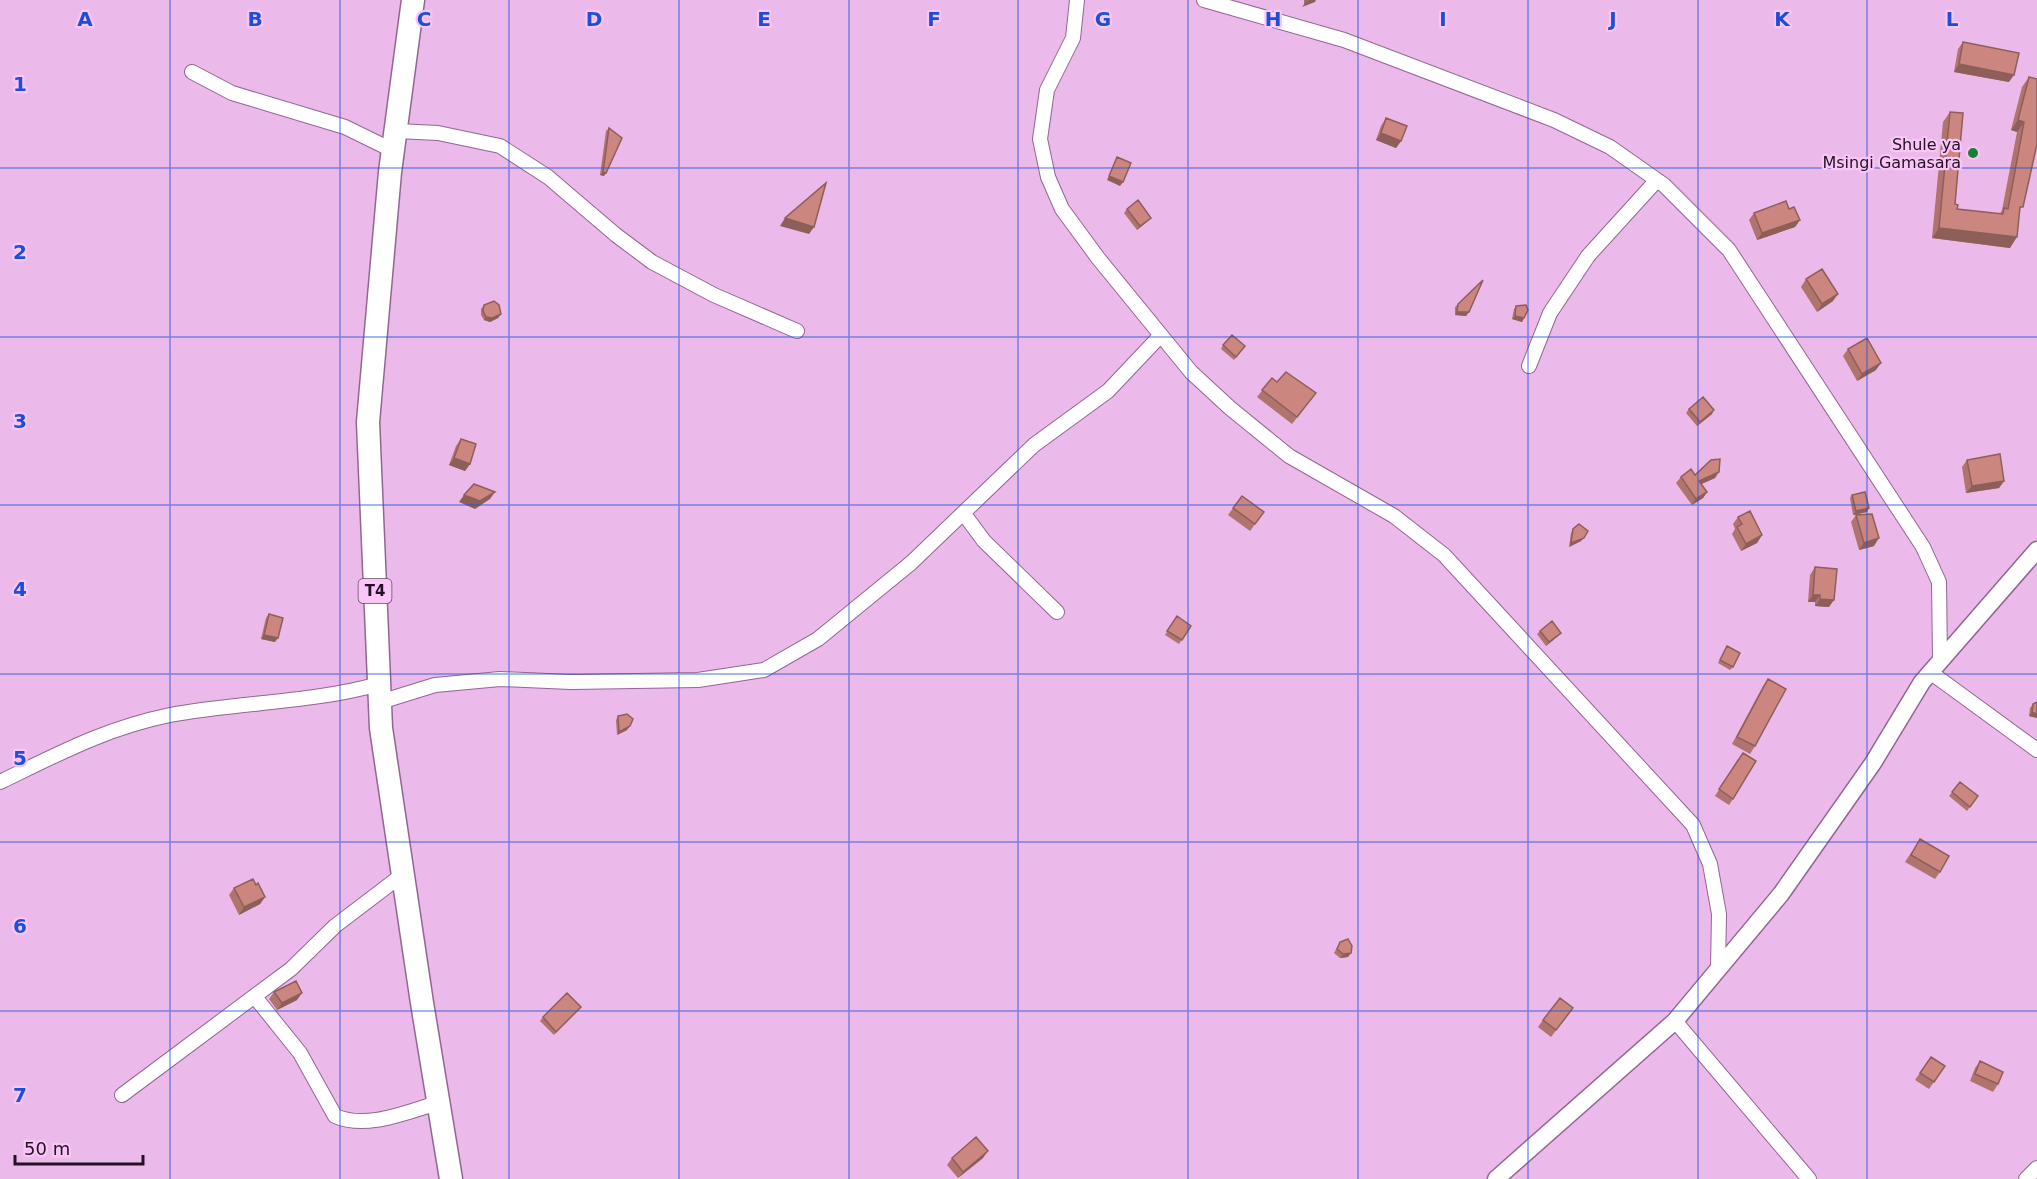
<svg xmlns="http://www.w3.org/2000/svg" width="2037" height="1179" font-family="'DejaVu Sans',sans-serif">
<rect width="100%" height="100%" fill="#ebb9ea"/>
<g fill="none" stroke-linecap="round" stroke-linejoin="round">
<defs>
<path id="minor" d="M1077,0L1073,38L1047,90L1040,139L1048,177L1062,209L1098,258L1191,372L1230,408L1289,456L1394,516L1444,555L1693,825L1710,864L1719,914L1718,969
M1204,0L1344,40L1554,120L1610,147L1664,185L1729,250L1923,547L1939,582L1940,659
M192,72L232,93L345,127L394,151
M397,131L438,133L500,146L548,177L616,235L652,262L714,295L797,331
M1529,366L1550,313L1588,256L1657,180
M964,514L984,541L1057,612
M1930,672L2037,750
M380,702L435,685L500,679L571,682L698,680L764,670L818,639L911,563L1034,445L1108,391L1161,335
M0,782C58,754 106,728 170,715C239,702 311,703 379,684
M255,997L300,1053L335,1116C367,1130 406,1112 438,1103
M1675,1021L1809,1179
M122,1095L291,969L335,926L402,875
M2026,1179L2037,1168"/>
<path id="tertiary" d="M1496,1179L1675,1021L1781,894L1873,763L1922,682L2037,550"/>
<path id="trunk" d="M413,0L390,172L368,422L381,728L422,1003L451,1179"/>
</defs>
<!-- minor casing -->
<use href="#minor" stroke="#936692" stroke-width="16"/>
<!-- tertiary casing -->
<use href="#tertiary" stroke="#936692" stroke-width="19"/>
<!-- trunk casing -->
<use href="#trunk" stroke="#936692" stroke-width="25"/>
<!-- minor -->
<use href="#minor" stroke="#fff" stroke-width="14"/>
<!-- tertiary -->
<use href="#tertiary" stroke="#fff" stroke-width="16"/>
<!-- trunk -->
<use href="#trunk" stroke="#fff" stroke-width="22"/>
</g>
<!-- wall -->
<path fill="#af746d" d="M1963,42L2009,82L1954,72L1958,49Z
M2029,77L2020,211L2010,248L1932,238L1943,122L1950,112L1955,204L1957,209L2000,214L2002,210L2017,132L2011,130L2022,87Z
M1386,118L1401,141L1396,148L1376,140L1381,126Z
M609,128L604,176L600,175L606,131Z
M1127,209L1148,221L1137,230L1124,213Z
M1789,209L1800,220L1795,227L1757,240L1749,220L1754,213Z
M1806,279L1833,301L1817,312L1801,287Z
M1458,304L1469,312L1466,316L1455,315V307Z
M484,305L501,314L498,318L490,322L484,320L481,315V309Z
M1516,306L1524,318L1522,322L1512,319L1514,309Z
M1223,345L1245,346L1234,360L1221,349Z
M1848,349L1876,370L1857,381L1843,356Z
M1272,378L1277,382L1316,393L1292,424L1257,397Z
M1689,409L1712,414L1697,426L1686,413Z
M461,439L470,464L465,471L449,465L456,446Z
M1967,460L2004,481L1999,488L1966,493L1962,467Z
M1695,475L1715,478L1701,484L1707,492L1703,498L1692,505L1676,483L1681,477Z
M1852,495L1867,512L1853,515L1850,498Z
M1242,496L1264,512L1250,531L1228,515Z
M1856,515L1874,546L1859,550L1851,522Z
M1738,517L1762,535L1757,543L1741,551L1732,534L1735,529L1733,524Z
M1573,529L1581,541L1569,547L1571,533Z
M1815,567L1829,607L1815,606V602H1808L1810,575Z
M269,614L275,642L261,639L266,618Z
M1177,616L1191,626L1179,644L1165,635Z
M1540,631L1558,636L1546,646L1537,634Z
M1727,646L1733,667L1730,670L1718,663Z
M1768,679L1755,746L1750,754L1732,744L1763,686Z
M2037,702V718L2029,716L2030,708L2033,704Z
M618,716L627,730L617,735L616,720Z
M1738,759L1733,799L1729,805L1715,796Z
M1960,782L1978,796L1967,811L1949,796Z
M1920,839L1940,872L1935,879L1905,862Z
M256,885L265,897L260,904L239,915L229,895L234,888Z
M1340,942L1348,957L1340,958L1334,953Z
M274,992L297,1000L277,1010L269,999Z
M581,1007L554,1035L540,1021L543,1017Z
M1573,1008L1551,1037L1538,1027L1543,1020Z
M1931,1057L1945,1066L1929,1089L1915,1080Z
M1980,1061L1998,1084L1993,1092L1970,1081L1975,1068Z
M952,1158H983L958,1178L947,1165Z"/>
<!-- shaded-wall -->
<path fill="#8e5e59" d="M1313,0H1316L1315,2L1302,7L1305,3Z
M1959,64L2014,75L2009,82L1954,72Z
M2018,120L2024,122L2017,132L2011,130Z
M1381,133L1401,141L1396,148L1376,140Z
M603,172L606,173L604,176L600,175Z
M1109,176L1123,182L1120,186L1107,180Z
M785,218L814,227L809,234L780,226Z
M1151,218L1148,221L1137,230L1140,226Z
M1800,220L1795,227L1757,240L1762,233Z
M1939,228L2017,237L2010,248L1932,238Z
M1838,294L1833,301L1817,312L1822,304Z
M1457,312H1469L1466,316L1455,315Z
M501,314L498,318L490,322L484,320L486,317Z
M1515,316L1524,318L1522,322L1512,319Z
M1881,363L1876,370L1857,381L1862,374Z
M1714,410L1712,414L1697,426L1700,422Z
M454,458L470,464L465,471L449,465Z
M1719,472L1715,478L1695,487L1699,481Z
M2004,481L1999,488L1966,493L1972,486Z
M495,492L490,499L475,509L459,502L464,495Z
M1707,492L1703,498L1692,505L1696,499Z
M1869,508L1867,512L1853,515L1856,511Z
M1762,535L1757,543L1741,551L1746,544Z
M1584,538L1581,541L1569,547L1571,543Z
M1879,538L1874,546L1859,550L1864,543Z
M1813,595H1820L1815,602H1808Z
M1820,599L1834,600L1829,607L1815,606Z
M1561,633L1558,636L1546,646L1549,642Z
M264,635L278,638L275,642L261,639Z
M2032,712L2037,714V718L2029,716Z
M630,726L627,730L617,735L619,732Z
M265,897L260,904L239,915L244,907Z
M1351,953L1348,957L1340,958L1343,954Z
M302,993L297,1000L277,1010L282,1003Z
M988,1151L983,1158L958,1178L963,1172Z"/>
<!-- building -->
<path fill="#cb877f" stroke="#8e5e59" stroke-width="1.5" d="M1305,0H1313L1305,3Z
M1963,42L2019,53L2014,75L1959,64Z
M2029,77L2037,79V144L2023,207H2020L2017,237L1939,228L1950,112L1963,113L1955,204L1958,205L1957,209L2003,214L2004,208L2008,209L2024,122L2018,120Z
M1386,118L1407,126L1401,141L1381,133Z
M609,128L622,138L606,173L603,172Z
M1117,157L1131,163L1123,182L1109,176Z
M826,183L814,227L785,218Z
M1138,200L1151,218L1140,226L1127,209Z
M1786,201L1789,209L1794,207L1800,220L1762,233L1754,213Z
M1822,269L1838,294L1822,304L1806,279Z
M1483,280L1469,312H1457L1458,304Z
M494,301L499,305L501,314L492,318L486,317L483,311L484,305Z
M1526,305L1528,310L1524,318L1515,316L1516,306Z
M1232,335L1245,346L1236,357L1223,345Z
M1867,338L1881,363L1862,374L1848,349Z
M1286,372L1316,393L1297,417L1262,390L1272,378L1277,382Z
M1703,397L1714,410L1700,422L1689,409Z
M461,439L476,444L470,464L454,458Z
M2000,454L2004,481L1972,486L1967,460Z
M1720,459L1719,472L1699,481L1707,492L1696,499L1681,477L1691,469L1695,475L1711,460Z
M474,484L495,492L480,501L464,495Z
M1865,492L1869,508L1856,511L1852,495Z
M1242,496L1264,512L1255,524L1233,508Z
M1750,511L1762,535L1746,544L1737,527L1742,524L1738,517Z
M1872,514L1879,538L1864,543L1856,515Z
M1579,524L1588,531L1584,538L1571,543L1573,529Z
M1815,567L1837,569L1834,600L1820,599V595H1813Z
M269,614L283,618L278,638L264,635Z
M1177,616L1191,626L1182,640L1167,631Z
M1552,621L1561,633L1549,642L1540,631Z
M1727,646L1740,653L1733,667L1720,660Z
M1768,679L1786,689L1755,746L1737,737Z
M2037,702V714L2032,712L2033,704Z
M627,714L633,719L630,726L619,732L618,716Z
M1743,753L1756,761L1733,799L1719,789Z
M1960,782L1978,796L1970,807L1952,792Z
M1920,839L1949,856L1940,872L1911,855Z
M253,879L256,885L258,883L265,897L244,907L234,888Z
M1348,939L1352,946L1351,953L1343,954L1337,949L1340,942Z
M296,981L302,993L282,1003L274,992Z
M567,993L581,1007L556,1032L543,1017Z
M1560,998L1573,1008L1556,1030L1543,1020Z
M1931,1057L1945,1066L1934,1082L1920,1073Z
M1980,1061L2003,1072L1998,1084L1975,1074Z
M976,1137L988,1151L963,1172L952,1158Z"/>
<!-- grid -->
<path fill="none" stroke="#1d4ed8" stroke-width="1.5" stroke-opacity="0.55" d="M170,0V1179M340,0V1179M509,0V1179M679,0V1179M849,0V1179M1018,0V1179M1188,0V1179M1358,0V1179M1528,0V1179M1698,0V1179M1867,0V1179M0,168H2037M0,337H2037M0,505H2037M0,674H2037M0,842H2037M0,1011H2037"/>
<!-- markers -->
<circle fill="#188034" stroke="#f9c6f7" stroke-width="2" cx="1973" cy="153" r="6"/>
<g text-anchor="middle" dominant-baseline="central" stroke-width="4.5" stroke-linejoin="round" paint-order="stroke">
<!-- shield labels -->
<rect fill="#f9c6f7" stroke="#644863" stroke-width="1.5" x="358.5" y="579" width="33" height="24" rx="4.5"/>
<g font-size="15" font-weight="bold" fill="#241224">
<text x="375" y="591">T4</text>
</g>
<!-- poi labels -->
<g font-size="16" fill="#241224" stroke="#f9c6f7" text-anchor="end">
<text x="1961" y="144">Shule ya<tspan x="1961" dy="18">Msingi Gamasara</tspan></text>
</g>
</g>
<g font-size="20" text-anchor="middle" font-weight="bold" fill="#1d4ed8" stroke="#f9c6f7" stroke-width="4.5" stroke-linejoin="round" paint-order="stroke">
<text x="85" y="26">A</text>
<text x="255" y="26">B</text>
<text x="424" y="26">C</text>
<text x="594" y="26">D</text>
<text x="764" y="26">E</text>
<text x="934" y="26">F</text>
<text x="1103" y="26">G</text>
<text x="1273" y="26">H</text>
<text x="1443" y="26">I</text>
<text x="1613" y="26">J</text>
<text x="1782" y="26">K</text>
<text x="1952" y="26">L</text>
<text x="20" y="91">1</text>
<text x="20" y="259">2</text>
<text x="20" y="428">3</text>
<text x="20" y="596">4</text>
<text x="20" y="765">5</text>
<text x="20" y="933">6</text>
<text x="20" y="1102">7</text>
</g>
<!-- scale -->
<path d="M15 1155v9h128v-9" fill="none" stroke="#241224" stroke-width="3"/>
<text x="24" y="1155" font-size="18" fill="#241224" stroke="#f9c6f7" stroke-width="4.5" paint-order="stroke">50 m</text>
</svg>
